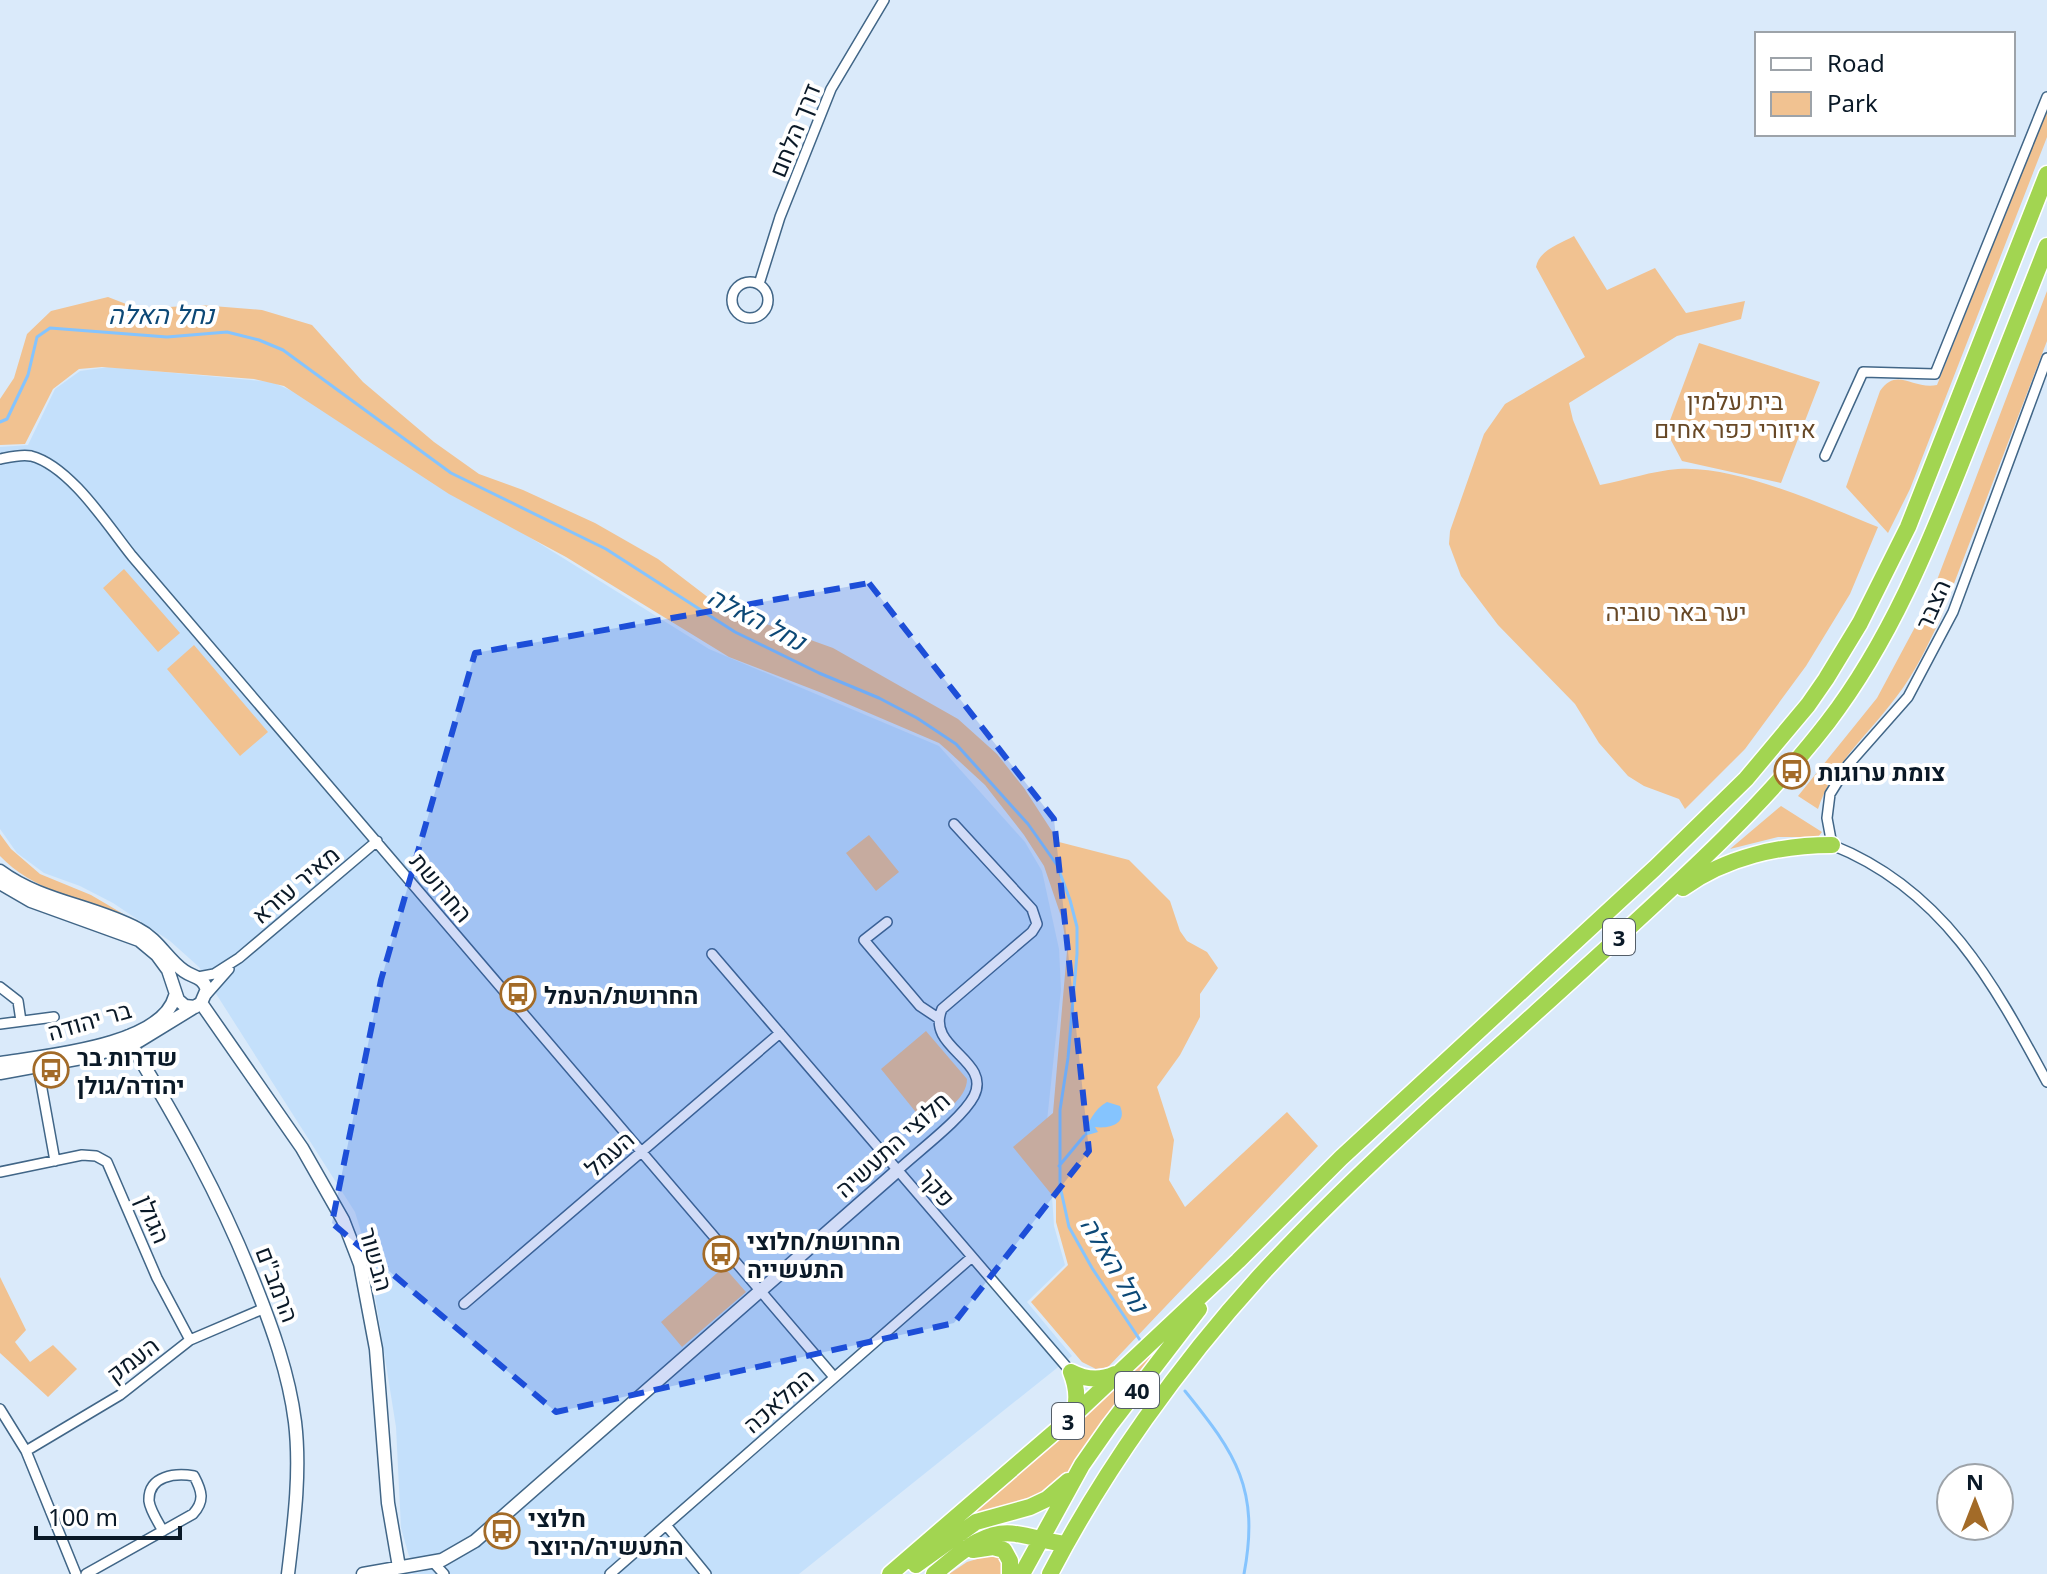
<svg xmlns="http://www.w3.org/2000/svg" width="2047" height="1574" font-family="'Noto Sans',Heebo,sans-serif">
<rect width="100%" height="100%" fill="#daeafa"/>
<!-- built -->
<path fill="#c4e0fb" d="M109,367L272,382L301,395L709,649L939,746L1025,842L1042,871L1059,949L1061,989L1047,1121L1054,1226L1065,1265L1027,1302L1072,1356L799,1574H390L422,1572L409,1556L401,1528L396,1427L369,1258L355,1212L199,967L170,941L113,903L80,886L44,873L17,853L0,829V447L28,445L55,389L80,371Z"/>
<!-- green -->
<path fill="#f1c291" d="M2047,111V137L1910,489L1888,533L1846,487L1880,391C1897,366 1913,390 1937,385Z
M1574,236L1607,290L1655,268L1686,313L1745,301L1741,319L1677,336L1569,403L1573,420L1600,485C1626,480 1652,471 1678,469C1737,465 1823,505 1878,527L1850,594L1806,666L1745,749L1685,809L1679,799L1644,786L1628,776L1599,743L1575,704L1498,625L1461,576L1449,544L1450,531L1484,434L1505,404L1585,357L1536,267C1539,250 1560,244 1574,236Z
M2047,291V341L1940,620C1927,646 1915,673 1897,696C1869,734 1833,763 1818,809L1798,796L1877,698L1929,601Z
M108,297L139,309L200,305L262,310L312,325L363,382L434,442L479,474L523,490L595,523L658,559L722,608L833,648L958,719L997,754L1024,788L1059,842L1129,860L1170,901L1180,931L1187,941L1207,952L1218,968L1200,994V1017L1180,1055L1157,1087L1174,1140L1169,1180L1185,1207L1287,1112L1318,1146L1108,1367L1096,1369L1082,1362L1031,1302L1068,1265L1056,1222V1200L1013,1147L1053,1113L1067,951L1062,919L1044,866L1024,835L985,785L947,750L939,743L822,693L729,657L566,557L449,494L284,386L254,379L102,367L79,369L53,389L25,444L0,445V399L14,378L27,334L51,311Z
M1699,343L1820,382L1781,483L1682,461L1666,431Z
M124,569L180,633L158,652L103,588Z
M194,645L268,732L240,756L167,669Z
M1781,806L1822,832L1818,837H1778L1730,849Z
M0,834L11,849L40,874L91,895L125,915C82,900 32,890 0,856Z
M869,835L899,872L876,891L846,853Z
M926,1031L967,1079C967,1099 942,1113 927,1126L881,1069Z
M724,1267L746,1292L682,1347L661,1322Z
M0,1277L26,1330L15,1342L30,1362L53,1345L77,1369L48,1397L0,1353Z
M1160,1340L1167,1344L1072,1471L1045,1495L939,1544Z
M990,1555H996L1003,1560L1004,1574H949L967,1562Z"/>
<!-- water -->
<path fill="#85c4fe" d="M1107,1102L1120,1106C1128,1124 1109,1129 1095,1127L1098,1132L1084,1136C1087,1124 1094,1109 1107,1102Z"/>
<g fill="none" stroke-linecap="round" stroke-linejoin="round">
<!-- stream -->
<path stroke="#85c4fe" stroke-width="3" d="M0,422L7,419L28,375L37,337L50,328L167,337L227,332L259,340L283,350L451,473L606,549L735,632L819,673L879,698L917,718L956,744L1028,824L1057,865L1070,900L1077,927V954L1068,1058L1060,1110V1186L1069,1227L1092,1268L1140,1340
M1059,1166L1084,1136
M1185,1391C1236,1454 1260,1489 1244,1574"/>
<defs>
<path id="street" d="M732 300a18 18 0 1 1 36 0a18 18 0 1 1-36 0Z
M759,284L780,217L831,89L884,0
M2047,358L1953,612L1908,697L1848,765L1830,794L1827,818L1832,845C1943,889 1993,982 2047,1082
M1825,456L1863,372L1935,374L2047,97
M0,459C10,457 21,454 31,456C70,466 108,526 132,556L834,1377
M887,922L864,940L920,1006L938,1018
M712,954L1071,1372
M198,977L214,974L239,958L377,841
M0,987L18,1001L21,1021
M207,994L229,969
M0,1024L54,1017
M38,1067L55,1161
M897,1171C917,1152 962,1119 974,1096C992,1060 925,1048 942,1009L1032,932L1037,924L1032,909L954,824
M0,1172L82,1155L96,1156L107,1162L157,1278L190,1340
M464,1304L780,1033
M0,1409L26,1451L76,1574
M26,1451L120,1395L190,1340L265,1308
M666,1525L706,1574
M433,1562L444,1574
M86,1574L193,1514C205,1501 202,1491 194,1476C176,1473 148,1475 149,1501C150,1510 158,1522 163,1531
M610,1574L972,1257"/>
<path id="secondary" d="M0,871C42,902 93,905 138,929C158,939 167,959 184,971C194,978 202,976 207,989L201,1003L139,1041L87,1057L0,1073
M0,883L31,901L139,940L157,955L168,970L178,1000L185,1006L195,1007
M201,1003L302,1148L343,1220L360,1264L376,1349L388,1503L399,1567
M131,1035V1044C178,1121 221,1198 254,1282C272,1327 289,1374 295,1422C301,1472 294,1524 288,1574
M0,1063C44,1056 162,1046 175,996
M363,1574L442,1560L475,1541L897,1171"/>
<path id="highway" d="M1683,888C1726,857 1780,845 1832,845
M1071,1372C1086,1380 1100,1381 1115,1374
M1071,1372C1077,1387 1079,1402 1072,1417
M973,1550L993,1547L1004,1550L1010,1561V1574
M916,1565L976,1522L1030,1507L1047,1499L1068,1481
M890,1574L1072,1417L1238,1261L1341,1158L1655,868L1746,779L1808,705L1826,679L1860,623L1908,527L2047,174
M934,1574C957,1556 984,1528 1016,1534C1032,1536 1048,1542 1065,1544
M1022,1574L1082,1465L1110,1425L1199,1309
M1050,1574C1104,1470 1180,1364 1259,1277C1360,1167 1475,1069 1585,968C1670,890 1758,813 1828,722C1890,641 1929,545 1966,451C1993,382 2020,314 2047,246"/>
</defs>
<!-- street casing -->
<use href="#street" stroke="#416687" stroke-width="12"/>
<!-- secondary casing -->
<use href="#secondary" stroke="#416687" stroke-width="15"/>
<!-- highway casing -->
<use href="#highway" stroke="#fff" stroke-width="19"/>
<!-- street -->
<use href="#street" stroke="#fff" stroke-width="9"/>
<!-- secondary -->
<use href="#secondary" stroke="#fff" stroke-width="12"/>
<!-- highway -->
<use href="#highway" stroke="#a2d551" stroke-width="16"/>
</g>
<!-- marked area -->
<path fill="#1d4ed8" fill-opacity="0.2" stroke="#1d4ed8" stroke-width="6" stroke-dasharray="16 10" stroke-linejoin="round" d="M869,583L1054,819L1089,1151L954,1323L556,1412L332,1223L381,980L475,653Z"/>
<!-- icons -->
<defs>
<symbol id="bus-ring" viewBox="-11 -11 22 22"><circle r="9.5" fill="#fff" stroke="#a36b28" stroke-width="1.5"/><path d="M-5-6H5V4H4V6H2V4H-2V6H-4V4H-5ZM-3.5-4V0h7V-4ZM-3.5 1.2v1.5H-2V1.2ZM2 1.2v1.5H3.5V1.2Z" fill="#a36b28"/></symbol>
</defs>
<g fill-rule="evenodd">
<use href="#bus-ring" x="1772" y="751" width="40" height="40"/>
<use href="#bus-ring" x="498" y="974" width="40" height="40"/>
<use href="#bus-ring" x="31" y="1050" width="40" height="40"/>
<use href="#bus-ring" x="701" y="1234" width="40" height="40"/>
<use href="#bus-ring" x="482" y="1511" width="40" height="40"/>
</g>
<g text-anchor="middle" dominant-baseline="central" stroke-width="8" stroke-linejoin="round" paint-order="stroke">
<!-- shield labels -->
<g fill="#fff" stroke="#545e68" stroke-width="2">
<rect x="1603" y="919" width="32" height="36" rx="6"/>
<rect x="1115" y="1372" width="44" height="36" rx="6"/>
<rect x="1052" y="1403" width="32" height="36" rx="6"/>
</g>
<g font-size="22" font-weight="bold" fill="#0a1927">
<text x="1619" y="937">3</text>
<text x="1137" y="1390">40</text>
<text x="1068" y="1421">3</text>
</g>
<!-- street labels -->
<g font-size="24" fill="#0a1927" stroke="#fff">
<text transform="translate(794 130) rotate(-68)">דרך הלחם</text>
<text transform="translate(1932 604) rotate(-66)">הצבר</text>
<text transform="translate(295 884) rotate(-40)">מאיר עזרא</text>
<text transform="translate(442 887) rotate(50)">החרושת</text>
<text transform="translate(89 1020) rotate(-16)">בר יהודה</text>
<text transform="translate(892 1144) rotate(-42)">חלוצי התעשיה</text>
<text transform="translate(609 1153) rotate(-41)">העמל</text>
<text transform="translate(937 1187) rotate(49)">פקר</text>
<text transform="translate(154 1219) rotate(67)">הגולן</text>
<text transform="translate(377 1259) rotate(74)">הבשור</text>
<text transform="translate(278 1284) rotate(69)">הרמב"ם</text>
<text transform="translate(132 1359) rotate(-37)">העמק</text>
<text transform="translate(778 1400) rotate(-41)">המלאכה</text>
</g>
<!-- park labels -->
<g font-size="24" fill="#674826" stroke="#fff">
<text x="1735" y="400">בית עלמין<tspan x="1735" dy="28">איזורי כפר אחים</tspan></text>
<text x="1676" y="611">יער באר טוביה</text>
</g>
<!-- poi labels -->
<g font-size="24" font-weight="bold" fill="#0a1927" stroke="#fff" text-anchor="start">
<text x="1818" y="771">צומת ערוגות</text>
<text x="544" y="994">החרושת/העמל</text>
<text x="77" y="1056">שדרות בר<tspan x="77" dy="28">יהודה/גולן</tspan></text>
<text x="747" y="1240">החרושת/חלוצי<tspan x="747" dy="28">התעשייה</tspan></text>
<text x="528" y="1517">חלוצי<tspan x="528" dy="28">התעשיה/היוצר</tspan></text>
</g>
<!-- water labels -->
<g font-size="26" font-style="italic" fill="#0c4876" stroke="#fff">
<text x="161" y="314">נחל האלה</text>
<text transform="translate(757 618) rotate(28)">נחל האלה</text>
<text transform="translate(1115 1264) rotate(59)">נחל האלה</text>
</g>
</g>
<!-- legend -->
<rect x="1755" y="32" width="260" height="104" fill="#ffffff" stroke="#9da3a9" stroke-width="2"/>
<rect x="1771" y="58" width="40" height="12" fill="#ffffff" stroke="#9da3a9" stroke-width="2"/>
<text x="1827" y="72" font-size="24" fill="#0a1927">Road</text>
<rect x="1771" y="92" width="40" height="24" fill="#f1c291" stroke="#9da3a9" stroke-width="2"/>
<text x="1827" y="112" font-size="24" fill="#0a1927">Park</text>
<!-- north arrow -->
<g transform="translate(1975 1502)"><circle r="38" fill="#ffffff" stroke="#9da3a9" stroke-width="2"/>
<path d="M0-6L14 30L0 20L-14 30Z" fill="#a36b28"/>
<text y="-12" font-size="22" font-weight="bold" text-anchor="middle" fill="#0a1927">N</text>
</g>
<!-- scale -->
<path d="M36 1526v12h144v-12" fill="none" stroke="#0a1927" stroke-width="4"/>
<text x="48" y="1526" font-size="24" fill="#0a1927" stroke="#ffffff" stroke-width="6" paint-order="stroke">100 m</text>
</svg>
